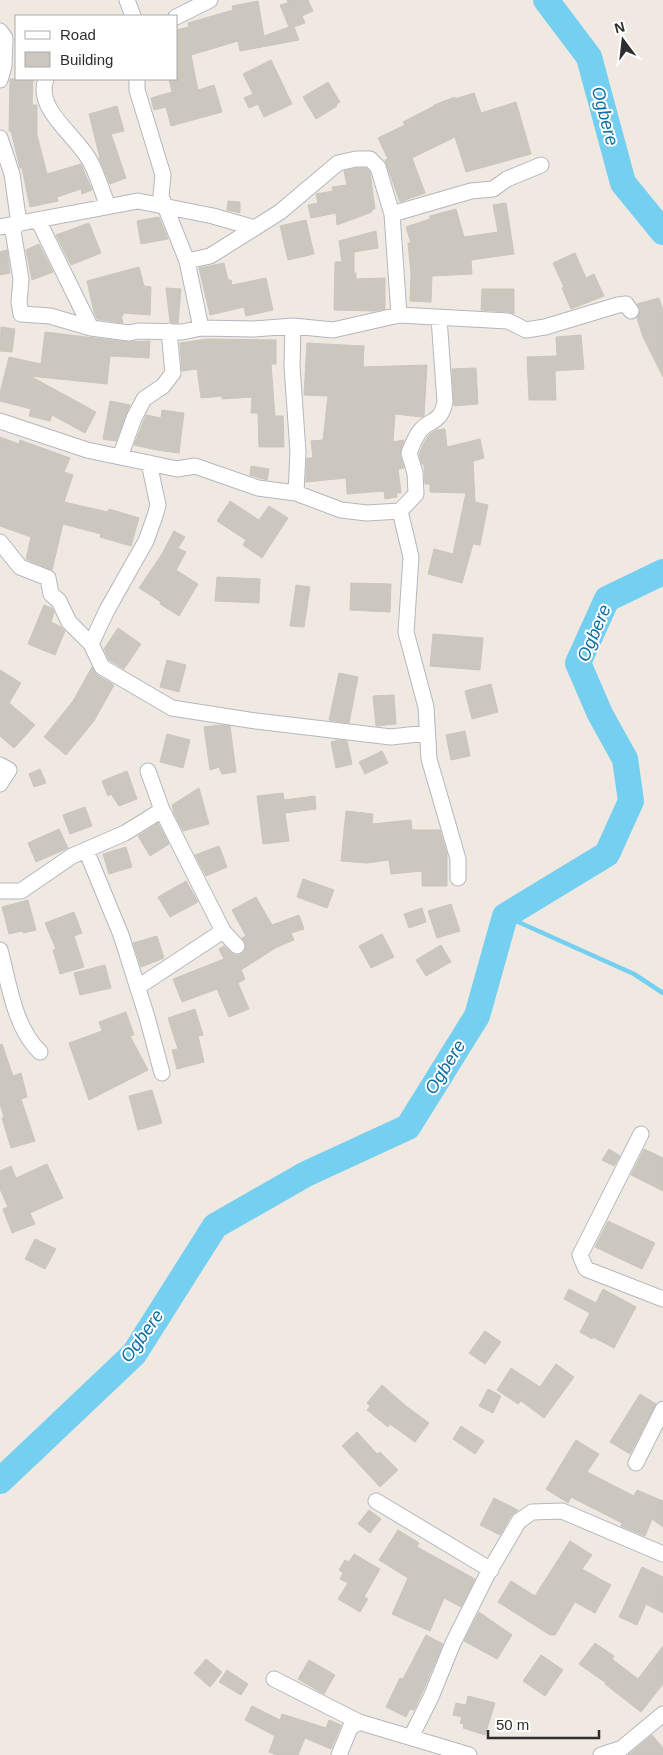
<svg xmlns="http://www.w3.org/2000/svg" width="663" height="1755" font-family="Helvetica,sans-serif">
<rect width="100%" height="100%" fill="#efe9e1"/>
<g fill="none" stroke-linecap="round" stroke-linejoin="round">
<!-- stream -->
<path stroke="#75cff0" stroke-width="4.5" d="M505,916L634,974L663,993"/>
<!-- river -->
<path stroke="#75cff0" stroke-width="26" d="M546,0L589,57L623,183L663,232
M0,1481L134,1354L215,1226L306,1174L408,1127L477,1016L505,916L607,854L631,801L625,759L600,714L578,663L607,599L663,572"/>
</g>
<!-- building -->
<path fill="#cbc7bf" stroke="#cbc5ba" d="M287,0H308L313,11L302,16L305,23L294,27L299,40L240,51L238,41L191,55L198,90L214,85L222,112L171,126L166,107L154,110L151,98L172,92L169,79H176V30L189,27L188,23L233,10L232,6L258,1L264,36L289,27L280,5L288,3Z
M271,60L292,104L264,117L258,104L249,108L244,98L253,94L243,74Z
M10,79H33L32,105H37V135L47,174L81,164L92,190L82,194L81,189L57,197L58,201L30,207L22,168H20L11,131H9Z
M328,82L340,102L336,104L337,106L316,119L303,97Z
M474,93L481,113L516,102L531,154L466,172L455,137L412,158L425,193L400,202L385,160L388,159L378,138L405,125L403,122L434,106V105L455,97V99Z
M117,106L124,131L111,134L126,178L110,184L99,158H100L89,114Z
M357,168H366L370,172L375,209H372V212L337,225L336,213L311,218L308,205L318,203L316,194L333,191L332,187L347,185L344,171Z
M228,201L240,202V213L227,210Z
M506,203L514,254L471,260L472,274L432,276L431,302L410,301L411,274L408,243H411L406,227L430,219V216L456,209L464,237L498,232L493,205Z
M159,217L168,239L141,244L137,221Z
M306,220L314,254L288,260L280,226Z
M89,223L101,253L71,265L56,235Z
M376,231L378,248L354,252V273H356V279L385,278V309L374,311L334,310L335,262H342L339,241Z
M39,244L53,272L32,280L26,250Z
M7,250L10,273L0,275V252Z
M575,253L586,278L594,274L604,296L571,309L562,288L564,287L553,263Z
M224,263L228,280H231L232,285L266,278L273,310L246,316L244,307L210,315L199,268Z
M139,267L144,286L151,287L150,315L123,313V316H121L123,323L97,319L94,312L87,281Z
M166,288L181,289L178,323L170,322Z
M482,289H514V314L509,312L481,310Z
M659,298L663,311V377L643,337L637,318L640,311L637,304Z
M1,327L15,329L12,352L0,351Z
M45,332L128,342L150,341L149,358L110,356L107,384L30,376L96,412L85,433L52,415L50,421L29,416L31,409L0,401V393L9,357L41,364Z
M581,335L584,369L555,371L556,400H529L527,357L557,356L556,337Z
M207,339L276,340V364H271L275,416H283L284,447H259L258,413H251L252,397L222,399V396L201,398L197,369L182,371L180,343Z
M307,343L364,346L363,367L427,365L424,416L422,417L395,414L393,442L404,440L400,455L404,468L398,469L401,493H396L397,497L385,499L384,491L347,494L346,478L306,482L307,458H313L311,441L323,440L328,396L304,395Z
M476,368L478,404L454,406L452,369Z
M110,401L130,405L116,441L103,439Z
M162,410L184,413L179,453L157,450L134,445L146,415L161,418Z
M445,429L447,447L480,439L484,458L473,461L475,502L488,505L480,545L473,544L462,583L428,574L434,549L453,554L466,493L430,492V484H425L424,464H422L419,454L425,441L430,434L436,430Z
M0,437L19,444L20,440L70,458L64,472L73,475L64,502L108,512L109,509L139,518L131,546L100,537L101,534L63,524L52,570L26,559L31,537L0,526Z
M251,466L269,469L267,480L250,475Z
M230,501L259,520L269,506L288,518L262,558L243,545L246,540L217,521Z
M174,531L185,537L178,548L186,552L176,570L198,584L179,616L160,604L161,602L139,588L162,554Z
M217,577L260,579L259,603L215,601Z
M351,583L391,584L390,612L350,610Z
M296,585L310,587L304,627L290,626Z
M44,605L52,608L54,612L51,622L61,627L65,631L55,655L28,644Z
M118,628L141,644L124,669L109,660L104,649Z
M433,634L483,638L480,670L430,666Z
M167,660L186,665L179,692L160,687Z
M92,667L97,675L114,685L94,721L66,755L44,737L73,701Z
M0,670L21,683L9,703L35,725L14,748L0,736Z
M339,673L358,677L349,723L329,720Z
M491,684L498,712L472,719L465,691Z
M394,695L396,724L376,726L373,696Z
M222,725L230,726L236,772L222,774L219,767L210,770L204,727Z
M465,731L470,756L451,760L446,735Z
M167,734L190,740L183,768L160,762Z
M338,740L347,741L352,764L336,768L331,742Z
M382,751L388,763L365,774L359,762Z
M40,769L46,783L34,787L29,774Z
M127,771L137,799L119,806L111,794L108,796L102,781Z
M199,788L209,824L183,831L174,813L172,805Z
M283,793L284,800L315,796L316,809L285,813L289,841L263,844L257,796Z
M85,807L92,826L70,834L63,815Z
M346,811L373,814L372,824L411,820L412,830H440L447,854V886H422V871L391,874L389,860L367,863L341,861Z
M158,823L169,844L150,856L138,836Z
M59,829L68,848L36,862L28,843Z
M219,846L227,867L206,876L195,855Z
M126,847L132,867L109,874L103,854Z
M303,879L334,890L327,908L297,897Z
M186,881L198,902L170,917L158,897Z
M256,897L272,925L299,915L304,929L291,933L294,940L277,947L241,970L245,979L238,983L249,1009L229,1017L217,989L182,1002L173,979L224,959L219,949L224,946L234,955H240L244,952L246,944L242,938L246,936L232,910Z
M28,900L36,930L23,933L22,931L9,934L2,907Z
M451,904L460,931L437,938L428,911Z
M422,908L426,922L409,928L404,914Z
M74,912L82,933L74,936L84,967L60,974L53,950L56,949L45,923Z
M382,934L394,957L371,968L359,946Z
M157,936L164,958L141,967L133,943Z
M441,945L451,962L426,976L416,960Z
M105,965L111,988L80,995L74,973Z
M195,1009L203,1035L198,1036L204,1062L177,1069L172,1050L178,1049L168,1018Z
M126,1012L134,1035L130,1036L148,1070L89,1100L69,1043L102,1031L99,1022Z
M2,1044L13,1076L21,1073L27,1097L21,1099L35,1141L11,1148L2,1118L4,1117L0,1104V1045Z
M152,1090L162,1123L138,1130L129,1096Z
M609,1149L620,1156L614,1166L602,1160Z
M644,1149L663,1158V1191L631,1175Z
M47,1164L63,1198L30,1213L35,1224L12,1233L3,1209L8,1207L0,1189V1171L11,1166L16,1178Z
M608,1221L655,1243L642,1269L595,1247Z
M35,1239L56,1249L45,1269L25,1259Z
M569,1289L596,1303L603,1289L636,1307L614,1348L593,1337L592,1339L580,1332L590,1313L564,1299Z
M485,1331L501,1342L485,1364L469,1353Z
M556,1364L574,1377L544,1418L521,1401L518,1404L497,1390L511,1368L540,1387Z
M382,1385L406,1406L429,1423L415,1442L390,1424L388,1427L367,1410L370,1406L367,1403Z
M488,1389L501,1396L493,1413L479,1406Z
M640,1394L656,1404L630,1454L610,1442Z
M461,1426L484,1441L475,1454L453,1439Z
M357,1432L377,1454L380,1452L398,1470L380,1487L342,1446Z
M576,1440L599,1454L587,1472L634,1496L637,1490L663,1501V1527L652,1519L645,1536L621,1526L622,1523L571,1497L568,1503L546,1489Z
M494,1498L518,1510L511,1516L500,1535L480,1525Z
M369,1510L381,1519L370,1533L358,1524Z
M398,1530L419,1543L417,1547L475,1579L461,1607L444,1598L430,1631L392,1614L408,1578L379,1560Z
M570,1541L592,1555L582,1569L611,1585L595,1613L575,1602L555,1635H550L498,1602L511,1581L535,1596Z
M354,1554L380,1569L364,1597L368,1599L360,1612L338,1599L348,1583L340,1579L343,1573L339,1570L345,1560L349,1562Z
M642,1567L663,1577V1613L646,1604L637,1625L619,1617Z
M479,1612L512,1635L497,1659L464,1641Z
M426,1635L443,1644L422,1693L414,1710L410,1709L406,1717L386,1707L400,1678L403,1679Z
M595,1643L614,1656L612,1659L638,1679L663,1646V1684L641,1712L605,1684L606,1683L579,1664Z
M541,1655L563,1670L545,1696L523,1681Z
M206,1659L222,1672L210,1687L194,1673Z
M309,1660L335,1675L324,1694L298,1679Z
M227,1670L248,1684L241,1695L219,1682Z
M468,1696L495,1703L485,1735L463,1728L464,1724L460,1723L462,1717L453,1715L456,1703L466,1705Z
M252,1706L280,1720L282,1714L326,1728L329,1720L341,1725L331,1749L305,1738L298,1755H276L269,1752L275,1736L245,1720Z
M652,1735L663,1748V1755H628Z"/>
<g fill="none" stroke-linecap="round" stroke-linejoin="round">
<defs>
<path id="minor" d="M127,0L133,16
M176,17L210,0
M0,31L5,38L4,66L0,80
M46,79C34,110 79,137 91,163C98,176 102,192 108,206
M137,79V90L163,175L161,196L187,261L201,328
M0,138L12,174L19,224
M392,214L471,191L493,189L507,179L541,165
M38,220L91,328
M12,225L21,279L19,302L21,314L50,316L91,328L129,333L138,331L182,332L201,328L253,329L293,326L333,330L399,315L508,321L526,330L545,327L618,305L626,304L631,311
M0,227L138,201L213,216L255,228
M187,261L210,256L280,212L338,163L356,159H370L378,167L392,214L399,315
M293,326L292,366L298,452L296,493
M0,421L87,450L177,469L195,466L258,488L296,493L341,510L367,513L400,511L416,494L415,473L409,453C412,446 415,437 420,431C430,418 440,425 445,402L439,318
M120,457L134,418L144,399L163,386L173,373L169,331
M400,511L411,557L406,632L426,707L429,759L458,859V878
M0,542L20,567L48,578L51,594L59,601L69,622L91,644L102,667L172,708L256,721L391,737L427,733
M91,644L107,610L146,541L155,516L158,505L149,463
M0,765L9,770L0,784
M148,771L162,810L223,931L237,946
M86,850L121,935L147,1017L162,1073
M0,891H21L72,856L125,833L162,810
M0,950C9,983 14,1027 40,1052
M138,987L223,931
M641,1134L580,1255L586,1269L663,1299
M636,1463L663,1409
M376,1501L491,1570
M274,1679L359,1722L469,1755
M411,1737L431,1697L453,1643L487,1575L519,1521L532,1512L562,1511L663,1554
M339,1755L350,1728L359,1722
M601,1755L622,1748L663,1714"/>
</defs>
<!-- minor casing -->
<use href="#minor" stroke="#b4b7c1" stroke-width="17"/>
<!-- minor -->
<use href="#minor" stroke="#fff" stroke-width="15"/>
</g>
<g text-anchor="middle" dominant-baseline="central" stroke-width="4" stroke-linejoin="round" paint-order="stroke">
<!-- water labels -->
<g font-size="18" font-style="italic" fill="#0d6fa3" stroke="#fff">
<text transform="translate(605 116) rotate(75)">Ogbere</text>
<text transform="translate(594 633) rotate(-67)">Ogbere</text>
<text transform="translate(445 1067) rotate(-58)">Ogbere</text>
<text transform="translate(142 1336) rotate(-54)">Ogbere</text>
</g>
</g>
<!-- legend -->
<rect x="15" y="15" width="162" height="65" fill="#ffffff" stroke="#ababab"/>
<rect x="25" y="31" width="25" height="8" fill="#ffffff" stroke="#ababab"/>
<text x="60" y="40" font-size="15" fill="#2e2e2e">Road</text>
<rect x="25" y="52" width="25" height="15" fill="#cbc7bf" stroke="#ababab"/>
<text x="60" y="65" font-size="15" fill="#2e2e2e">Building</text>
<!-- north arrow -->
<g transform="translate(623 40) rotate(345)" stroke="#ffffff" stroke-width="4" paint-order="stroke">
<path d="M0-4L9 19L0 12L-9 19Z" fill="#2e2e2e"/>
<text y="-8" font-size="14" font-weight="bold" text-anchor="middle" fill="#2e2e2e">N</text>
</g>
<!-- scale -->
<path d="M488 1730v8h111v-8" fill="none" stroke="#2e2e2e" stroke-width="2.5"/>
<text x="496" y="1730" font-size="15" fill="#2e2e2e" stroke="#ffffff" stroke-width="4" paint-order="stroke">50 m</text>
</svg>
